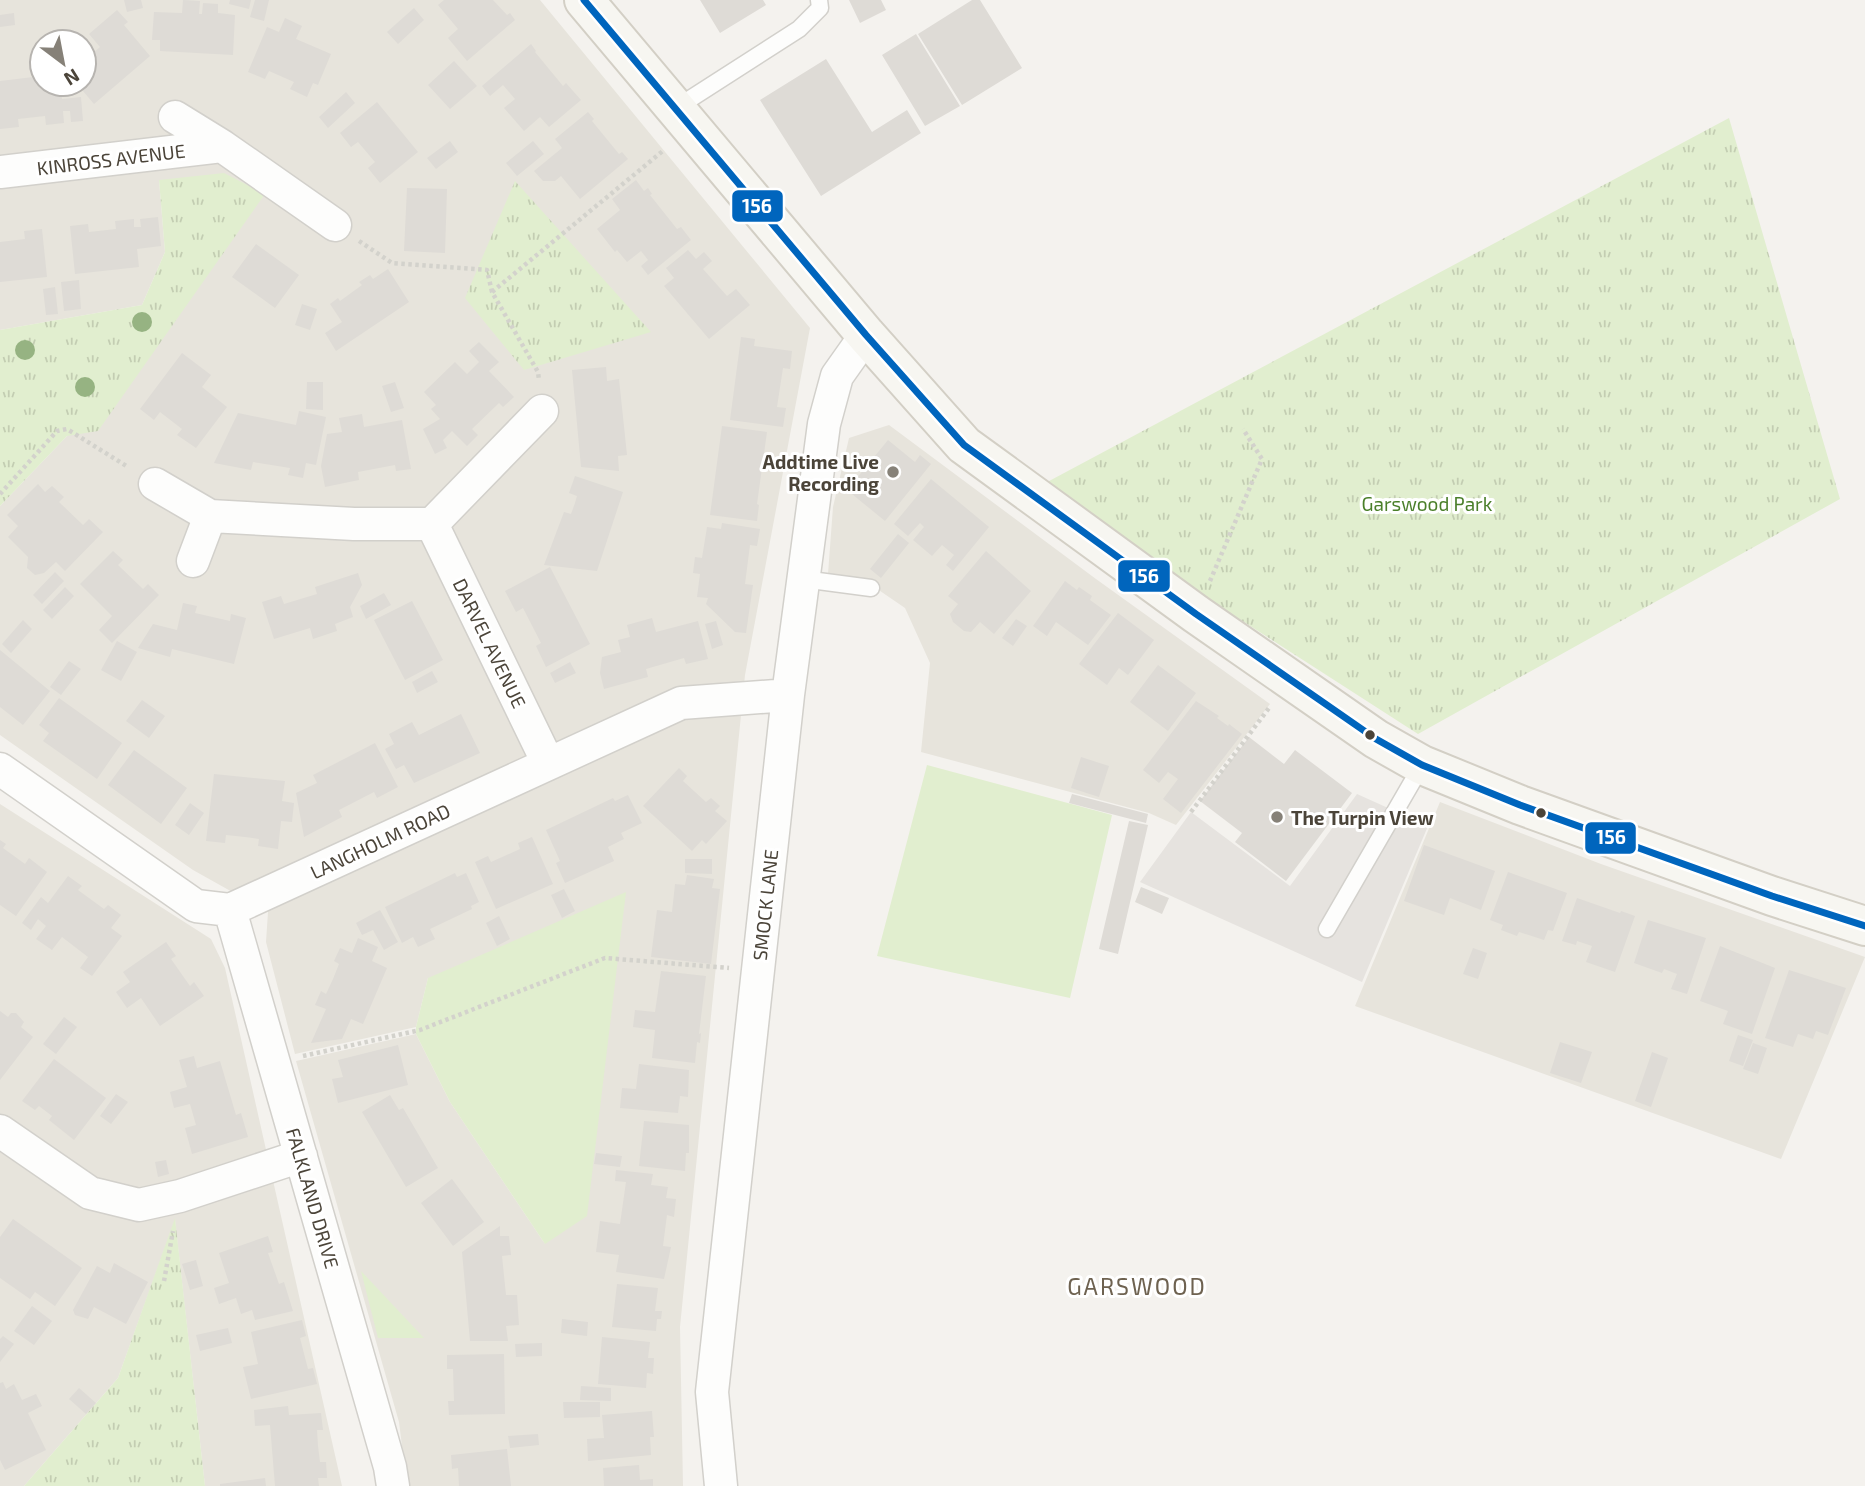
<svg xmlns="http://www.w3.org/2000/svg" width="1865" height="1486" font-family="'Exo 2',sans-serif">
<defs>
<pattern id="park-tufts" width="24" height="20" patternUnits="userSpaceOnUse" patternTransform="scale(1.75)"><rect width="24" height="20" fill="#e1eecf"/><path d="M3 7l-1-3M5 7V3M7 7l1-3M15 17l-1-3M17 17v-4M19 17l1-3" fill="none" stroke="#c3cdb2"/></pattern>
</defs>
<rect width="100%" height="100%" fill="#f4f2ee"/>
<!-- residential -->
<path fill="#e7e4dc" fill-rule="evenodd" d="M0,0H540L810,328L745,675L680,1327L683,1486H407L399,1422L296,1061L416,1034L450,1102L545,1244L428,978L416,1027L295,1054L266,942L268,912L193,870L0,735V506L67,436L265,194L159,180L165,252L142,305L0,330ZM42,42H84V84H42Z
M889,425L1096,579L1270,704L1176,825L1149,813L921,752L930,663L905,608L867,582L828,574L833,507L849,438Z
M1440,802L1601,864L1865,957L1781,1159L1355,1006Z
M0,804L211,939L225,968L342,1486H205L175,1220L118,1378L24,1486H0Z"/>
<!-- grass -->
<path fill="#e1eecf" d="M927,765L1112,815L1070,998L877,956Z
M626,892L587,1216L545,1244L450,1102L416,1034V1027L428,978Z
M361,1271L424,1338H378Z"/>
<!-- park -->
<path fill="url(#park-tufts)" d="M1729,118L1840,499L1418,734L1036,488Z
M224,173L265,194L98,431L67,436L0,506V330L142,305L165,252L159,180Z
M515,181L651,332L524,370L465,298Z
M175,1218L205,1486H24L118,1378Z"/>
<!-- parking -->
<path fill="#e6e3df" d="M1357,794L1428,826L1362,982L1140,882L1191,812L1290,886Z"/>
<!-- building -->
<path fill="#dedbd6" d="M124,0H141L143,8L127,12Z
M183,0L200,1L199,14H202L203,3L218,4V13L235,15L233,55L160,51V40H152L154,12L182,13Z
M230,0H251L249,9L229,4Z
M255,0H269L264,21L250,17Z
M444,0H493L507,15L510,13L515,20L467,61L448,38L458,29L438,5Z
M700,0H763L766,5L720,33Z
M849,0H881L886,10L860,23Z
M972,0H980L1022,68L962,105L918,34Z
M414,8L424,20L398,44L387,32Z
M117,10L128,22L124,25L150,56L94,104L77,84H84V61L100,47L89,34Z
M14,13L15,25L0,27V15Z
M285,18L302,26L296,39L331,54L318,85L313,83L307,97L290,89L294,82L269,71L265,79L248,72L267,27L279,32Z
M916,34L960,106L925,126L882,55Z
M531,44L536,51L535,52L563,86L566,83L581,100L549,127L540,117L524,131L504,108L515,99L503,85L490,96L482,86Z
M826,59L872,132L907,110L921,133L821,196L760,100Z
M454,61L477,86L450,109L428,85Z
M42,76V84H60L62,99L81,97L83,121L71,122L70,111H63L64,123L46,125L45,116L18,119L19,127L0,129V81Z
M346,92L355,103L328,128L319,117Z
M377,102L418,152L380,183L368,168L375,162L358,142L351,147L340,133Z
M588,112L594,119L592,121L619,154L622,152L628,159L580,199L561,176L555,181H543L534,171L562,148L555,139Z
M450,141L458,152L436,169L427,158Z
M533,141L544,154L517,176L506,163Z
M636,180L644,191L648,188L652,194L650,195L677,229L681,227L691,240L648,275L641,266L648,260L641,251L627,262L617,250L615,252L597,229L620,210L612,199Z
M407,188L447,189L445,253L404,251Z
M158,217L161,246L137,249L139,267L75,274L70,226L88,224L89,232L116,229L115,221L134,219V227H141L140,219Z
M42,229L47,277L0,282V242L25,239L24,231Z
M256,244L299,275L275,308L232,277Z
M688,250L696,259L704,252L712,261L703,269L727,296L736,289L750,305L709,339L664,286L674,278L666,268Z
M388,269L409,302L336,351L325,333L342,322L330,304L338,298L340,301L362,285L359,282L370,275L373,279Z
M79,280L81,309L64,311L61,282Z
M55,287L58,314L46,315L43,289Z
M302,304L317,309L310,330L295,325Z
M741,337L755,339L754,346L792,351L790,369L783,368L777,407L786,408L783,427L730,420Z
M479,342L499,362L489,371L514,397L503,407L499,403L472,429L478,435L467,446L452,431L443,440L447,448L435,454L423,429L440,419L431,409L436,405L424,392L455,362L467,374L479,362L469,351Z
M182,353L211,375L202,387L227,407L196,448L177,435L182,429L160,412L154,420L140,409Z
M606,367L607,381L619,379L627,455L618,456L619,471L581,467L572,370Z
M307,382H323V410L306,409Z
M395,382L404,408L391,412L382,386Z
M299,411L326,417L316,465L306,463L303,478L288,475L290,468L253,462L251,470L214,463L238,413L296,425Z
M362,414L364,427L402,420L411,469L396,471L395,465L358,472L359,480L325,487L321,466L327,434L342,432L339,418Z
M722,426L767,432L757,504L759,505L757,521L710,515Z
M888,440L915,462L920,455L931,464L885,521L847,490Z
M575,476L623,492L597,571L544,565L564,512L571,514L575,503L577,496L569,493Z
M931,479L989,527L953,571L946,565L954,555L942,545L932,556L913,540L924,527L920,523L908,536L894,524Z
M38,484L45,492L52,486L64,497L59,502L83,525L89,519L103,532L65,571L56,562L44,573L35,575L27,568L28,557L8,537L18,526L7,515Z
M722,523L760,529L757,546L750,545L745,584L753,585L746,633L735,632L706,604L708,598L697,597L700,574L693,573L695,557L702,558L707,527L721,529Z
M898,534L909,543L881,578L870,569Z
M113,551L123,560L118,565L143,589L148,584L159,595L112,643L99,630L112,616L80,584Z
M986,551L1031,591L994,634L980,622L971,632L964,631L953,622L950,614L958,604L948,596Z
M550,567L590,644L546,667L536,646L541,643L523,608L516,612L505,591Z
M55,572L64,581L42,604L33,595Z
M358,573L362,585L350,607L353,617L335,624L337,631L313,639L310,628L274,639L262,602L281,596L284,604L317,594L315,587Z
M1065,581L1077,590L1079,587L1092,596L1090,600L1111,615L1088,645L1056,622L1047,636L1033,626Z
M65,587L74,596L52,619L43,610Z
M384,593L391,605L366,619L360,606Z
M412,601L443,660L405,680L374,620Z
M183,603L197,606L195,613L230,621L231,614L246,618L234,664L172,649L170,657L138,648L153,624L177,630Z
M1118,613L1154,640L1128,675L1119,668L1107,685L1079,664Z
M652,618L656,632L698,621L708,659L686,664L684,658L646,669L648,677L604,689L600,673L602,657L621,652L618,640L630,637L627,625Z
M1016,619L1027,626L1013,646L1002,638Z
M23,620L32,629L11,653L2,644Z
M716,621L723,645L712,649L705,624Z
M117,641L137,652L121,681L101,670Z
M0,650L50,691L23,725L0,707Z
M69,661L81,669L61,695L50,687Z
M570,662L576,673L555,683L550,673Z
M1158,665L1196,693L1168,731L1130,702Z
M432,671L438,682L417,693L412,682Z
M59,698L122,743L97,779L43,741L49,733L39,725Z
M142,700L165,716L149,738L126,721Z
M1196,701L1219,716L1217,718L1228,726L1229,724L1242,734L1181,813L1163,799L1178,779L1168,772L1159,783L1143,770Z
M461,714L480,753L414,783L404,765L396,769L385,749L394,744L389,734L412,722L419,735Z
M1249,737L1284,764L1295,750L1352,793L1286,881L1235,842L1242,833L1200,801Z
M375,743L398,787L377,798L374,792L339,810L342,817L304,837L296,793L317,783L313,775Z
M134,750L187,788L161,824L108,785Z
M1081,757L1109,766L1099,797L1071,788Z
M679,768L687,776L683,781L706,802L711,798L720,806L715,811L727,821L706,844L702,840L692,851L643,806Z
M214,774L285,781L282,801L294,803L292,822L281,821L278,849L258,846L259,839L245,837L226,835L225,843L206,841Z
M1072,794L1148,814L1146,823L1069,803Z
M628,795L642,823L621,833L624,839L608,847L614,861L565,883L556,863L560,861L546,830L613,798L615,801Z
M190,803L204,813L189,835L175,825Z
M1129,821L1148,825L1118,954L1099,949Z
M532,837L553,884L496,909L475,862L488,856L491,862L520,849L518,843Z
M0,840L6,844L3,848L25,864L29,858L47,872L16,916L0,905Z
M1424,845L1495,871L1481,910L1450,898L1444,915L1404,901Z
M685,859H712V874L685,873Z
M1508,872L1567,893L1553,931L1548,930L1544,940L1519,932L1517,936L1501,930L1503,925L1490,920Z
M455,873L457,877L466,873L479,902L471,906L472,909L430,929L435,939L418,947L413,937L402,943L385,907Z
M687,875L714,879L712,888L720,889L711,964L651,957L657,910L672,912L675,884L685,885Z
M68,876L82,886L78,890L104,909L108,905L121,915L111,928L122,936L92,976L80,968L88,957L62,937L52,950L36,939L46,926L38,919L31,930L22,923L41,897L48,903Z
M1141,887L1169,898L1162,914L1135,902Z
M564,889L575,911L562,918L551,895Z
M1577,898L1620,913L1621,911L1635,916L1615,972L1586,962L1592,946L1577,941L1576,945L1562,941Z
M380,910L398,942L384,950L373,930L362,935L356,923Z
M499,916L510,939L497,946L486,923Z
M1648,920L1706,938L1687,994L1671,989L1677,974L1664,969L1662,973L1634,963Z
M358,938L378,947L372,961L387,968L363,1024L351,1019L342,1039L311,1043L326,1009L315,1005L321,991L326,994L333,979L339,964L334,961L340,948L352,953Z
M166,942L176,956L171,959L190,986L194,982L204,996L160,1026L141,998L127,1008L116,992L130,982L123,972Z
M1720,946L1775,968L1752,1034L1723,1024L1728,1011L1700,1001Z
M1473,948L1487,953L1478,979L1463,974Z
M1789,970L1846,988L1828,1035L1816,1031L1813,1039L1798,1034L1793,1047L1765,1038Z
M661,971L706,976L699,1034L701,1033L700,1043L697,1042L695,1063L652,1058L655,1030L633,1027L635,1010L655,1012Z
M0,1011L8,1017L11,1013H16L24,1022L21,1027L33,1037L0,1080Z
M64,1017L77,1027L56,1054L43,1044Z
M1738,1035L1753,1040L1743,1066L1729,1061Z
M1560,1042L1592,1052L1581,1083L1550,1073Z
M1753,1043L1767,1048L1758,1074L1743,1069Z
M398,1045L408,1085L338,1103L332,1079L343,1077L338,1060Z
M1652,1052L1668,1058L1651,1107L1635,1101Z
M194,1056L197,1068L220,1061L236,1115L241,1113L248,1137L192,1154L185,1128L196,1125L190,1104L174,1108L170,1092L187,1087L179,1060Z
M54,1059L106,1098L74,1140L49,1120L52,1116L39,1106L35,1110L22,1101Z
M639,1064L689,1070L688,1097L680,1096L678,1113L620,1108L622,1088L636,1089Z
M116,1094L128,1102L111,1124L100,1116Z
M390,1095L399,1110L403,1108L438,1168L406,1187L362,1112Z
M644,1121L689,1125V1153H686L685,1171L639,1166Z
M596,1153L622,1156L620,1167L594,1164Z
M166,1160L169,1174L158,1177L155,1162Z
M616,1170L653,1174L651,1185L668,1187L666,1198L676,1199L674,1217L667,1215L663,1246L671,1247L664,1279L616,1272L619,1255L596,1252L600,1221L620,1224L626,1182L615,1181Z
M452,1179L484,1222L453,1246L421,1203Z
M13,1219L82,1268L55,1306L35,1292L30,1299L0,1278V1237Z
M500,1226V1236H509L511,1255L502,1256L506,1295H517L519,1325L506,1326L508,1341H470L462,1252Z
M268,1236L273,1252L268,1253L279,1284L284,1282L293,1311L255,1320L252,1310L241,1314L236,1298L219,1304L214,1288L229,1283L219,1253Z
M196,1260L203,1286L190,1290L182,1264Z
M114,1263L148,1282L126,1324L94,1307L88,1319L75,1315L73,1310L97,1266L110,1273Z
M617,1284L658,1288L655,1311H662L661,1319H657L656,1331L612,1327Z
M32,1306L52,1321L34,1345L14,1331Z
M562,1319L588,1322L587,1336L561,1333Z
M302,1320L306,1336L300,1338L308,1369L313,1368L317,1384L251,1399L243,1367L258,1364L251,1332Z
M228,1328L232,1343L200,1351L196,1335Z
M3,1336L14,1344L0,1362V1339Z
M602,1337L650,1342L648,1358H654L653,1374L647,1373L646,1388L598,1384Z
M542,1343V1356L516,1357L515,1344Z
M504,1354L505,1414L449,1415L448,1401H454L453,1369H447V1355Z
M3,1382L6,1389L14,1384L22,1400L36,1394L42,1406L28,1413L46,1450L5,1470L0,1460V1383Z
M581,1386L611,1388V1401L580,1400Z
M79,1388L96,1403L86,1414L69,1399Z
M563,1402H600V1417L564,1418Z
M288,1406L289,1415L321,1413L323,1430H317L318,1446L320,1462H326L327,1478H318L319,1486H275L270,1425L255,1426L254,1410Z
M652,1411L654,1437H650L651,1455L588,1461L587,1439L604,1438L602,1415Z
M538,1434L539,1445L510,1448L508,1436Z
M507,1449L511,1486H459L458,1468L452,1469L451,1455Z
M639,1465L640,1480L653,1479V1486H604L603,1468Z
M265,1478L266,1486H220V1484Z"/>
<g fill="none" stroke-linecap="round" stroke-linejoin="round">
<defs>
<path id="lane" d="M676,108L799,29L820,8L819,0
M803,579L871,588
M1327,929L1422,765"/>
<path id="street" d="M175,117L222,146
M0,172L222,146L335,225
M155,484L210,516L354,524H432L548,763
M432,524L542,411
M193,561L210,516
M0,769L196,906L230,910L681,703L788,695
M230,910L390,1467L393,1486
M0,1131L90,1193L139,1205L180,1196L301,1156
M721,1486L712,1392L788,695L824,424L837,376L866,335"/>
<path id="secondary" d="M584,0L866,335L964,445L1196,614L1376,739L1422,765L1520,805L1772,896L1865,926"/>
</defs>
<!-- lane casing -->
<use href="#lane" stroke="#d2d0cb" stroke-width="19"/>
<!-- street casing -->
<use href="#street" stroke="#d2d0cb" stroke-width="35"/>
<!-- secondary casing -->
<use href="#secondary" stroke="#d3cfc5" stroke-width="42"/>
<!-- path -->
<path stroke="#d3d2cc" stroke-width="4.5" stroke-dasharray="3.5 3.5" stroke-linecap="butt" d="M359,241L392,263L487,270L492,292L538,372L539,380
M492,292L664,150
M0,494L57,431L67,429L128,467
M1210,581L1262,459L1243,429
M1191,812L1269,708
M303,1056L420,1030L605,958L729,968
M164,1281L173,1231"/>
<!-- lane -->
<use href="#lane" stroke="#fdfdfc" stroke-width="16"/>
<!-- street -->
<use href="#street" stroke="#fdfdfc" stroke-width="32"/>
<!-- secondary -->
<use href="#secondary" stroke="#f7f6f1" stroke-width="38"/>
<defs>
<path id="bus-1" d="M584,0L866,335L964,445L1196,614L1376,739L1422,765L1520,805L1772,896L1865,926"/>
</defs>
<!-- bus-1 casing -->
<use href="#bus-1" stroke="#fff" stroke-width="12"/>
<!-- bus-1 -->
<use href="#bus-1" stroke="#0065bd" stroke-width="7"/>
</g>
<!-- trees -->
<g fill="#96b382">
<circle cx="142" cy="322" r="10"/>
<circle cx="25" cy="350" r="10"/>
<circle cx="85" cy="387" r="10"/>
</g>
<!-- markers -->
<g fill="#868178" stroke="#fff" stroke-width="2.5">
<circle cx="893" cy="472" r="7"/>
<circle cx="1277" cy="817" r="7"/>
</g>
<g fill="#4b4439" stroke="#fff" stroke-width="2.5">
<circle cx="1370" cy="735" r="6"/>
<circle cx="1541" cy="813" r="6"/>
</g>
<g text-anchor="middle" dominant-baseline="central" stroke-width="6" stroke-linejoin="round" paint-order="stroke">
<!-- street labels -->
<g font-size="19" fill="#4b4439" stroke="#fff">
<text transform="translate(111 159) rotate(-7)">KINROSS AVENUE</text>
<text transform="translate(490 643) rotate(64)">DARVEL AVENUE</text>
<text transform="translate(380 841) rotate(-25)">LANGHOLM ROAD</text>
<text transform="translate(765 905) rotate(-84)">SMOCK LANE</text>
<text transform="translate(313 1198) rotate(74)">FALKLAND DRIVE</text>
</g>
<!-- poi labels -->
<g font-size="19" font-weight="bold" fill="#4b4439" stroke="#fff" text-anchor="end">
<text x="879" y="461">Addtime Live<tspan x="879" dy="22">Recording</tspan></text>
<text x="1291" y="817" text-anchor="start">The Turpin View</text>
</g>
<!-- park labels -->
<g font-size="19" fill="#4a7f2a" stroke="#fff">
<text x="1427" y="503">Garswood Park</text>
</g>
<!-- quarter labels -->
<g font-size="23" letter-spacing="2" fill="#6e6250" stroke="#fff">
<text x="1137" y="1286">GARSWOOD</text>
</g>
</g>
<g stroke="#fff" stroke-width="2.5">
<rect x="731" y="189" width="53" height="34" rx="7" fill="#0065bd"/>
<rect x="1117" y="559" width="54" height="34" rx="7" fill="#0065bd"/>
<rect x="1584" y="821" width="53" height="34" rx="7" fill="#0065bd"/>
</g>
<g font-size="19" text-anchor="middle" font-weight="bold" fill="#fff">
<text x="757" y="213">156</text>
<text x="1144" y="583">156</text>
<text x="1611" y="844">156</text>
</g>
<!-- north arrow -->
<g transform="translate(63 63) rotate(148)"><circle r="33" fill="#ffffff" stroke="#b7b4b0" stroke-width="2"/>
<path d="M0-5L12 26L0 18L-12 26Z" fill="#868178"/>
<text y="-10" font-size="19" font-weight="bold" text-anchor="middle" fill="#4b4439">N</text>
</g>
</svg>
